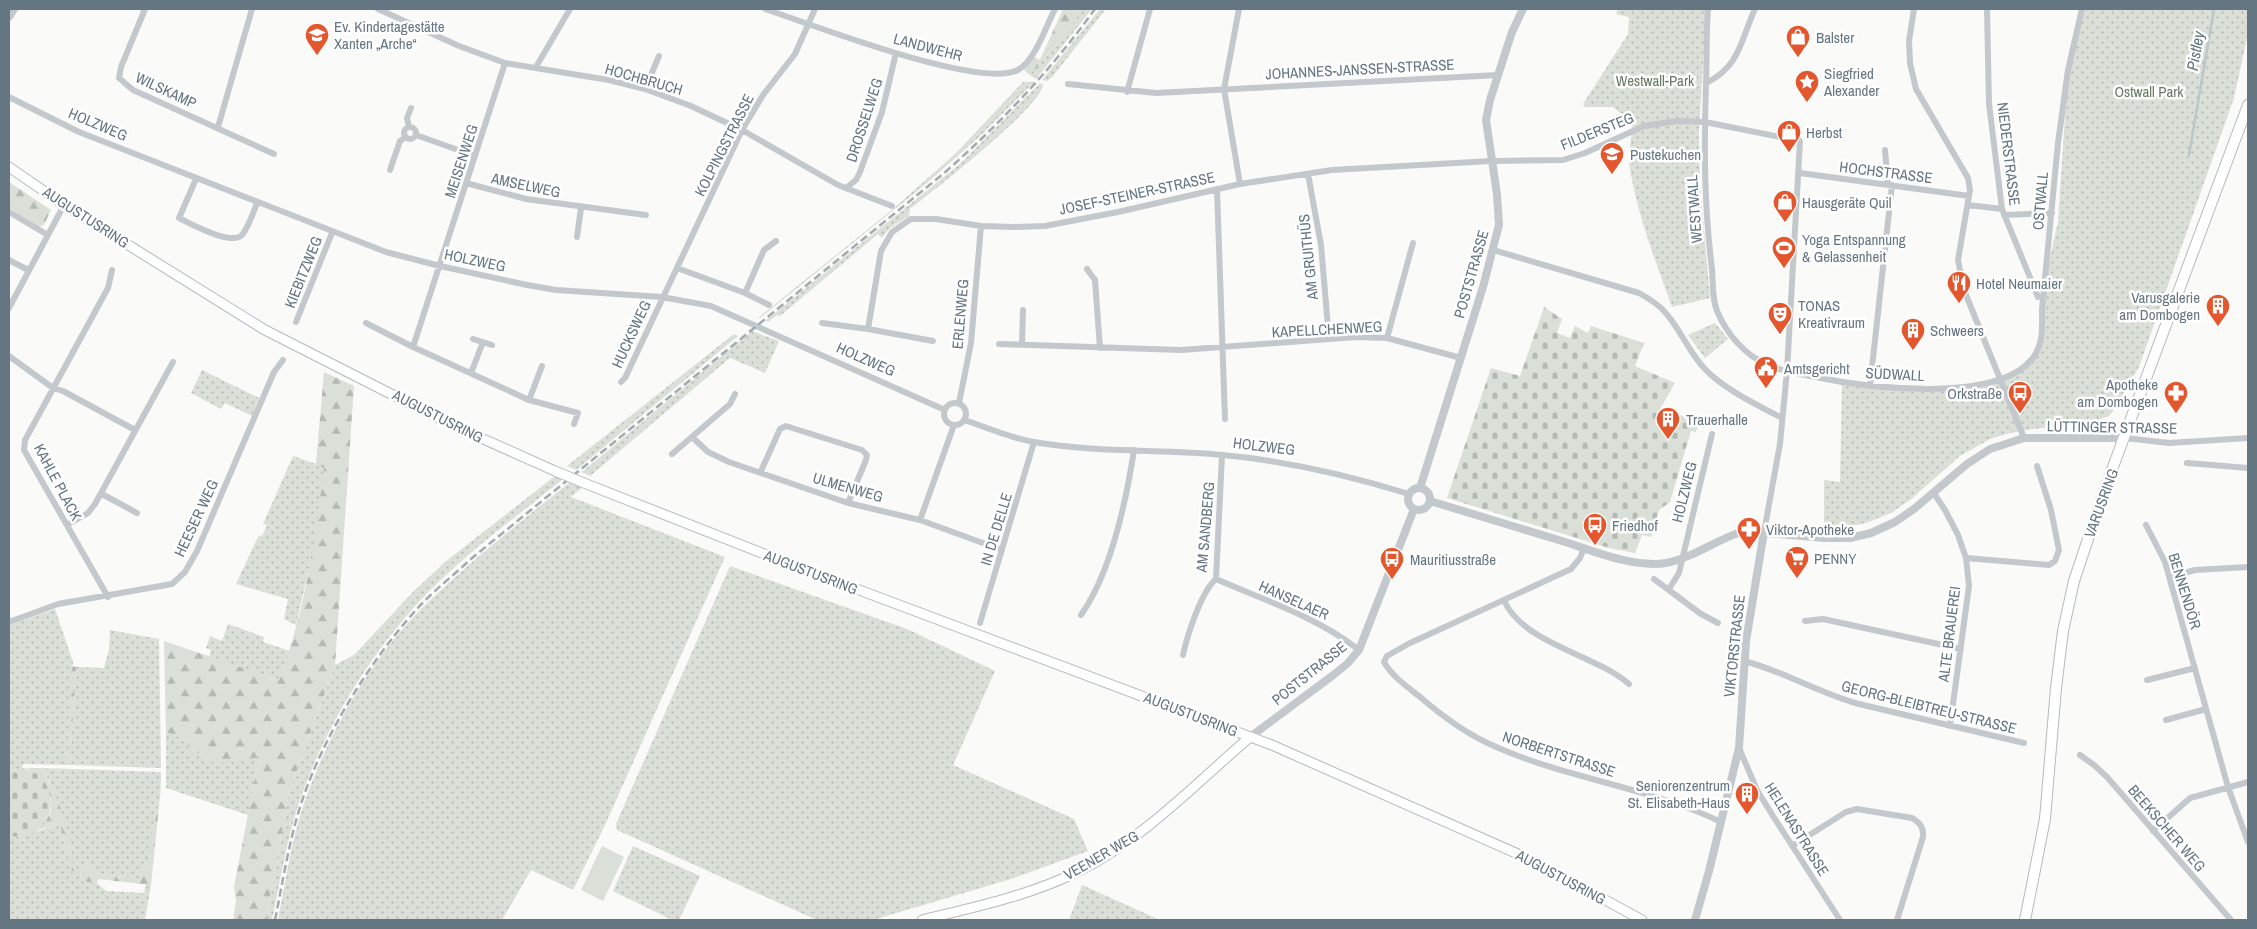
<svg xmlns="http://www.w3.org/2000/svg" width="2257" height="929" font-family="'Archivo Narrow',sans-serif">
<defs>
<pattern id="green-dots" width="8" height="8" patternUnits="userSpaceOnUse" patternTransform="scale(1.25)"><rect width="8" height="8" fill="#dadfd7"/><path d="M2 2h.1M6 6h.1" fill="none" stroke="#b4b9b4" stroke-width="1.8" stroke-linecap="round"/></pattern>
<pattern id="forest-firs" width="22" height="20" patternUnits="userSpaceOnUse" patternTransform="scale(1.25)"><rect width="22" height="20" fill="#dadfd7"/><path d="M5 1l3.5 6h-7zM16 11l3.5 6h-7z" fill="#b4b9b4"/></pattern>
<pattern id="cemetery-stones" width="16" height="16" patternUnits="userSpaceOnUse" patternTransform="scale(1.25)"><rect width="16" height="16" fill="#dadfd7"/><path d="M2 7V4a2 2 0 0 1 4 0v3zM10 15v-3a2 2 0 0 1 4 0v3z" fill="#b4b9b4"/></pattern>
</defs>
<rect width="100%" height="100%" fill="#fafaf8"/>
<!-- green -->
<path fill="url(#green-dots)" d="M1083,9H1092L1036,79L1030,75L1057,44Z
M1100,9H1106L1053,76L1047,81L1042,80Z
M1618,9H1706L1699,134L1700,185L1710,298L1672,307C1655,259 1636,212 1629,162C1628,149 1633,136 1632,123L1613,107H1585L1583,104L1628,34L1629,17L1616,14Z
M2084,9H2248V33L2234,98L2139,367L2115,408L2109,416L2087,424L2033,429L2010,433L1990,439L1960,456L1910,500L1891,513L1866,523L1850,526L1824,527V480L1840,482L1842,383L1955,387L2014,374L2039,347L2046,275L2058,222L2068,70Z
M1023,82H1034L979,137L927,183L760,318H758L893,209L955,154Z
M1040,83L1043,85C1041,107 932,192 910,209L909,216L890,228L882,238L878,234L780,316L777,315L768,322L765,321L961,163Z
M1715,323L1728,339L1705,358L1688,335Z
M752,331L779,341L765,373L730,358L590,476L582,472Z
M734,334L738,336L576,470L567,466Z
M202,370L259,398L252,416L225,403L221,409L191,393Z
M293,456L325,467L315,542L296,625L284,619L288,599L236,584L256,541L260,535L262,536L267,525L263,524Z
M555,476L563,479C509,523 449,565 404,619C360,670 319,741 298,806C286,843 280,882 272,920H266L289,792L335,665L354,655L412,593L445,562Z
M570,482L583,487L571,497L725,557L605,825L573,890L531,870L502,920H278C286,879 292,835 307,795C332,727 372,658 423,607C469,562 520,522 570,482Z
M730,566L907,629L995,671L953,765L1074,819L1088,851L1011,879L873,920H817L617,830L616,824Z
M55,609L73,662L67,765L23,764L22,768L9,771V625Z
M228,624L264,637L263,642L290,651L279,680L209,657L211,650L206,648L210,636L222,641Z
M110,630L159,639L161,768L70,765L76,667L104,668L109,649Z
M166,732L188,740L205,760L259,757L248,815L166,788Z
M41,768L161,772C162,808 149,844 140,879L93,873L84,865L80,874L82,881L97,883L106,891L144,893L146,884L151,885L145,920H9V836L19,837L60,824L73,876L50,782Z
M633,846L700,876L679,920H672L613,891Z
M1082,885L1160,920H1069Z"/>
<!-- forest -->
<path fill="url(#forest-firs)" d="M1063,9H1083L1057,44L1030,75L1024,70L1034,57L1040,60Z
M9,182L51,210L44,225L39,227L9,208Z
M324,372L354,386L335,665L289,792L266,920H233L236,901L234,887L259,757C249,760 213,767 205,760C202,758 202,755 200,753L188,754V740L166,732L164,641L279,680C305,613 315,539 324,468L316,464Z
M72,666L76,667L70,765H67Z
M27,768H41C62,801 73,841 74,880L60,824L38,830L45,823L51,811V798L37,776Z
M161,787L151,885L98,879L97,883L82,881L80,874L83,865L90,867L93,873L140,879L157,813Z"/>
<!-- cemetery -->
<path fill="url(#cemetery-stones)" d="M1544,307L1562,319L1557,333L1570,338L1575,326L1588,333L1591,326L1644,343L1635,366L1675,383L1660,409L1699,421L1696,432L1691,431L1670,502L1659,510L1651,537L1642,535L1635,553L1609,548L1447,498L1491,368L1520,376Z
M22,768C66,776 58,845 9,836V771Z"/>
<!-- pitch -->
<path fill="#dadfd7" d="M602,846L624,857L603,901L581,890Z"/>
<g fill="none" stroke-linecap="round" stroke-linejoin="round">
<!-- stream -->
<path stroke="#bbc7cb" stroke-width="2.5" d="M2189,155L2214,9"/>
<defs>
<path id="secondary" d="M9,167L64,205L265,330L452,425L555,471
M584,483L782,561L1272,745L1536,862L1642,920
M922,920C975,907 1028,896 1077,872C1144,839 1195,784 1250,737"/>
<path id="primary" d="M2025,920L2045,819L2056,688L2063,631L2074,581L2104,491L2248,105"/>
</defs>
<!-- secondary casing -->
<use href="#secondary" stroke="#b3babf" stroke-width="11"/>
<!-- primary casing -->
<use href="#primary" stroke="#b5babe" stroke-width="12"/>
<!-- minor -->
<path stroke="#c3c8cc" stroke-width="6" d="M145,9L121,67L119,78L133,90L274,154
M378,9L459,46L505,63L609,80L645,89L691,106L742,130L838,185L892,206
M765,9C811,24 979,90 1018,70C1035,61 1046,26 1055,9
M1239,9L1224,89L1240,184
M1708,9C1706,34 1707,59 1706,84C1704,148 1704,206 1712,269C1713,282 1712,301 1718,313C1727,334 1745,355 1766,364C1780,371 1796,373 1810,376C1862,387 1995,405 2032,359C2044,344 2042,327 2042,309L2058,143L2068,70L2082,9
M1914,9L1909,41L1910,63L1916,89L1968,178L1970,190L1958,260L1964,290L2024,438
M1987,9L1989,104L2002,209L2038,297
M536,67L570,9
M1706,83C1740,67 1741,39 1755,9
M1068,84L1156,93L1498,75
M645,89L659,56
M1127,92L1150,9
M9,97L79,132L386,252L440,266L527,285L556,290L662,297L711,306L945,410
M218,127L252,9
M409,127L407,118L411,108
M404 133a6 6 0 1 1 12 0a6 6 0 1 1-12 0Z
M416,135L475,156
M1885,150L1888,185
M390,170L400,141L406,137
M1800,173L1969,196
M1308,174L1321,245L1329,339
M196,179L179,218C191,224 231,246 242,235C247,230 254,211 257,203
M466,183L526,199L646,215
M846,188L856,180L860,172L882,112L896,53
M1217,189L1225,419
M1968,205L2002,209
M9,212L48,235
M2004,215L2052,213
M577,237L581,208
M1493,250L1639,293C1648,298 1657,303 1664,311C1680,328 1688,351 1704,368C1722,388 1757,405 1782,418
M9,260L28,270
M677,268L745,293L769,305
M1087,269L1095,280L1100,348
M745,293L764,250L776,241
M9,308L64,205
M296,322L332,233
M366,323L413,347L529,400L578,413L574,424
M822,323L868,329L933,341
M868,329L881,251L892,232L911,219H936L981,226L1013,227L1045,226L1118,212L1240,184L1332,170L1491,161L1563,160L1585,153L1644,126L1677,121L1705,122L1800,141L1787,371L1780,444L1764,532
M1387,338L1413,243
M473,339L492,345
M999,344L1181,350L1356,337L1387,338L1461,358
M1022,344L1023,310
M413,347L505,63
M9,356L53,388L63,391L135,430
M471,373L483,342
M621,382L625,378L742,130L763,95L795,54L815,9
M1870,386L1892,185
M529,400L542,366
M944 414a11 11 0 1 1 22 0a11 11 0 1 1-22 0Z
M959,403L971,343L981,226
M965,420C988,428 1010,438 1034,442C1096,453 1161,449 1223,455C1287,461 1348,475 1409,494
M692,437L708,452L729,462L848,503L920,520L1002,550
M2125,438L2169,443L2248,438
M672,454L730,404L735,394
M2187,463L2248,468
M761,471L780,429L786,426L862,450L867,455L866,460L848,503
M1933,492L1945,510L1958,535L1966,558L1969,586L1950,726
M102,494L137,513
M920,520L954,425
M67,525L88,513L95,504L173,362
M2146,525L2165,562L2228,787L2248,842
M1584,548L1580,558L1571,569L1408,644L1387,656L1384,662C1392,676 1406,686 1419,696C1442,716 1466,734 1494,746C1567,779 1649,787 1721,822
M1966,558L2049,565L2055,561L2059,550L2051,510L2037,466
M2170,577L2195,570L2248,567
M1216,579C1264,600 1317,617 1359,650
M1654,579L1701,614L1718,623
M1669,589L1679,573L1712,434
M108,597L24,450L25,440L108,288L112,270
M1504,601C1527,646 1593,653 1629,684
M1081,615C1112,571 1126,502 1134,450
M1805,621L1823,619L1961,649
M9,622L58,604L172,584L185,572L197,551L274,372L283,360
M980,623L1034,442
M1183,655C1187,636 1201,592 1216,579L1222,455
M1744,661C1783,671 1819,693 1859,704L2024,743
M2147,680L2195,668
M2166,720L2206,709
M1739,748L1757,790L1773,816L1840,920
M2080,755L2094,765L2107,777L2231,920
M2153,831L2190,798L2248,782
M1792,846L1846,812L1857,809L1912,818C1920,823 1924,827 1923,837L1897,920"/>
<!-- tertiary -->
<path stroke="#c3c8cc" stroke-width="8" d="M9,17L14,9
M1408 499a11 11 0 1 1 22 0a11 11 0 1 1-22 0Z
M1420,488L1483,287L1499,225L1497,194L1486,120L1490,100L1512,32L1523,9
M1430,501C1474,514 1518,528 1562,541C1594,551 1632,568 1666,563C1693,558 1717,539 1744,531L1825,538H1850L1871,533L1895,522L1914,509L1967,464L1990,449L2024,438H2125
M1250,737L1332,676L1347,664L1359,650L1414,509
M1695,920L1709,871L1739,748L1746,641L1764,532"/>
<!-- secondary -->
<use href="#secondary" stroke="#fff" stroke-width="9"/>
<!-- primary -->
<use href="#primary" stroke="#fff" stroke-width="10"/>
<!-- rail -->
<path stroke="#a2aab0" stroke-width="2.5" stroke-dasharray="8 4" stroke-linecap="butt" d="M275,920C283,881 289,840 302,801C324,735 370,661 416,610C433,591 454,575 472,558L943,174C1000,124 1051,70 1095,9"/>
<defs>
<path id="secondary-bridge" d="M555,471L584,483"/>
</defs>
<!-- secondary-bridge casing -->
<use href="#secondary-bridge" stroke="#b3babf" stroke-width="11" stroke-linecap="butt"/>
<!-- secondary-bridge -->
<use href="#secondary-bridge" stroke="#fff" stroke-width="9"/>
</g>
<!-- icons -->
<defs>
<symbol id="school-pin" viewBox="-11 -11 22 30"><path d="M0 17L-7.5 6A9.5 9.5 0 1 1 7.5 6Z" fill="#e4572e" stroke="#fff"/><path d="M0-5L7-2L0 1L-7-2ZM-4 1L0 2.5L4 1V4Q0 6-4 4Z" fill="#fff"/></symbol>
<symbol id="shop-pin" viewBox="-11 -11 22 30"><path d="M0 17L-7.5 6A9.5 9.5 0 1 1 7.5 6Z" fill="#e4572e" stroke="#fff"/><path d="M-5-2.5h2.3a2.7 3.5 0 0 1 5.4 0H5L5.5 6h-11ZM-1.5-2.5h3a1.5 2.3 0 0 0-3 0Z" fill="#fff"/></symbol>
<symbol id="sight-pin" viewBox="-11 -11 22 30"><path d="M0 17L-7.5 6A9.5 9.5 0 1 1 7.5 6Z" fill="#e4572e" stroke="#fff"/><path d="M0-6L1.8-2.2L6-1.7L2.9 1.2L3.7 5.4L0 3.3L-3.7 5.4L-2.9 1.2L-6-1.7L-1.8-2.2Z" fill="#fff"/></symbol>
<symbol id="stadium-pin" viewBox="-11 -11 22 30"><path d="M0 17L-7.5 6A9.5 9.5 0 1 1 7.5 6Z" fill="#e4572e" stroke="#fff"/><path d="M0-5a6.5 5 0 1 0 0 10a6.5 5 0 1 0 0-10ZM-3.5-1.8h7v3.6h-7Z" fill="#fff"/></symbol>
<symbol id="restaurant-pin" viewBox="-11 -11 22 30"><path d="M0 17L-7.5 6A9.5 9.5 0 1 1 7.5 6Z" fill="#e4572e" stroke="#fff"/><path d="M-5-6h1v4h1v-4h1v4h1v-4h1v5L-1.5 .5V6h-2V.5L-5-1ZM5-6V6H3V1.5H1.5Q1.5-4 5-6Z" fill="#fff"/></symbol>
<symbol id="building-pin" viewBox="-11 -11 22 30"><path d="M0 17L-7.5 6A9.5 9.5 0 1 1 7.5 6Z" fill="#e4572e" stroke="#fff"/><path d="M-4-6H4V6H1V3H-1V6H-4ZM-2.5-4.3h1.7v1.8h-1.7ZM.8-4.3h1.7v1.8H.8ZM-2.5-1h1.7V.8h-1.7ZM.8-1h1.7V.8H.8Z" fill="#fff"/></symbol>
<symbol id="theatre-pin" viewBox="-11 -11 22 30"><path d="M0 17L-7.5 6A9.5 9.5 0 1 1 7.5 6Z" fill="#e4572e" stroke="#fff"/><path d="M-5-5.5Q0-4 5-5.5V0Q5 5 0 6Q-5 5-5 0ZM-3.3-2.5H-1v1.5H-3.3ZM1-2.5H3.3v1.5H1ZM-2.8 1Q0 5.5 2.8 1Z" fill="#fff"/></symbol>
<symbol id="civic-pin" viewBox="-11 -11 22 30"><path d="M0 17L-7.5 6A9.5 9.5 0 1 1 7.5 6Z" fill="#e4572e" stroke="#fff"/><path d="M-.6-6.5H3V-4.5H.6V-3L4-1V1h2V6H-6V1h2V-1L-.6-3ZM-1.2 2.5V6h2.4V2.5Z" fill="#fff"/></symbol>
<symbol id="bus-pin" viewBox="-11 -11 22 30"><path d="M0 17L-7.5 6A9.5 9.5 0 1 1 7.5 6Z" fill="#e4572e" stroke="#fff"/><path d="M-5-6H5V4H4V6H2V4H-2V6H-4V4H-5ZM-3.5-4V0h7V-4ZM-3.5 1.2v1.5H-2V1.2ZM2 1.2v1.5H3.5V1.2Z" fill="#fff"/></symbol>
<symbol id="pharmacy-pin" viewBox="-11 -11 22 30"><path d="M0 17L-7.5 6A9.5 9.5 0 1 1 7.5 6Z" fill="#e4572e" stroke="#fff"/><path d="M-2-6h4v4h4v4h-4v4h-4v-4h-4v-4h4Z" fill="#fff"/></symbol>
<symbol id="supermarket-pin" viewBox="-11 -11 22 30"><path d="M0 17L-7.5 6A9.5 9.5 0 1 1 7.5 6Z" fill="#e4572e" stroke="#fff"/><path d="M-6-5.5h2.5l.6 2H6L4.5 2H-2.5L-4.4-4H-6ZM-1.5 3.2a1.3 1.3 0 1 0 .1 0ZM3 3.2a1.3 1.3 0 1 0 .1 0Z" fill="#fff"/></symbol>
</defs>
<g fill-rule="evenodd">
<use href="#school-pin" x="303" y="21" width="28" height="38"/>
<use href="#shop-pin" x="1784" y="23" width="28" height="38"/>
<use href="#sight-pin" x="1793" y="68" width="28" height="38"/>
<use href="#shop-pin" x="1775" y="118" width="28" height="38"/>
<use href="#school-pin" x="1598" y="140" width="28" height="38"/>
<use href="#shop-pin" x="1771" y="188" width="28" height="38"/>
<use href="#stadium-pin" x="1770" y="234" width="28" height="38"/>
<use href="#restaurant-pin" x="1945" y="269" width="28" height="38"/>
<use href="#building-pin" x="2204" y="292" width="28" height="38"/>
<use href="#theatre-pin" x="1766" y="300" width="28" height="38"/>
<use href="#building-pin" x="1899" y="316" width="28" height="38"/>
<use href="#civic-pin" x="1752" y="354" width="28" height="38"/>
<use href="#bus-pin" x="2006" y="379" width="28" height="38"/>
<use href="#pharmacy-pin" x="2162" y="379" width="28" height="38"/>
<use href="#building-pin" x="1654" y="405" width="28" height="38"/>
<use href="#bus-pin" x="1581" y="511" width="28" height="38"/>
<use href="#pharmacy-pin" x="1735" y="515" width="28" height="38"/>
<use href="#supermarket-pin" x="1783" y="544" width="28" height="38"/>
<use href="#bus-pin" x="1378" y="545" width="28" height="38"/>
<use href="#building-pin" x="1733" y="780" width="28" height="38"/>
</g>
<g text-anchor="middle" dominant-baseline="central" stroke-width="5" stroke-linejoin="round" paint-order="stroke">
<!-- poi labels -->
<g font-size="15" fill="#657683" stroke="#fff" text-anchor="start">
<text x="334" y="26">Ev. Kindertagestätte<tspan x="334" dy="17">Xanten „Arche“</tspan></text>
<text x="1816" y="37">Balster</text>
<text x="1824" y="73">Siegfried<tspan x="1824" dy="17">Alexander</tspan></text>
<text x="1806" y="132">Herbst</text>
<text x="1630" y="154">Pustekuchen</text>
<text x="1802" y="202">Hausgeräte Quil</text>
<text x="1802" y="239">Yoga Entspannung<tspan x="1802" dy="17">&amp; Gelassenheit</tspan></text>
<text x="1976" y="283">Hotel Neumaier</text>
<text x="2200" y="297" text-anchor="end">Varusgalerie<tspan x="2200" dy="17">am Dombogen</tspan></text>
<text x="1798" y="305">TONAS<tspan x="1798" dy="17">Kreativraum</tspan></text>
<text x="1930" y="330">Schweers</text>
<text x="1784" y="368">Amtsgericht</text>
<text x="2158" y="384" text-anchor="end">Apotheke<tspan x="2158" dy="17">am Dombogen</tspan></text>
<text x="2002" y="393" text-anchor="end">Orkstraße</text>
<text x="1686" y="419">Trauerhalle</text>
<text x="1612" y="525">Friedhof</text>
<text x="1766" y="529">Viktor-Apotheke</text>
<text x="1814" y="558">PENNY</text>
<text x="1410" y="559">Mauritiusstraße</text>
<text x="1730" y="785" text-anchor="end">Seniorenzentrum<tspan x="1730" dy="17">St. Elisabeth-Haus</tspan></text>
</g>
<!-- street labels -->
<g font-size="15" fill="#657683" stroke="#fff">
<text transform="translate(928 47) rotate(15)">LANDWEHR</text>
<text transform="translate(1360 69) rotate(-3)">JOHANNES-JANSSEN-STRASSE</text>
<text transform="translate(644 79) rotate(16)">HOCHBRUCH</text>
<text transform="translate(166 90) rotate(25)">WILSKAMP</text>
<text transform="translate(864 120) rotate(-72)">DROSSELWEG</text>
<text transform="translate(98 124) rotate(23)">HOLZWEG</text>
<text transform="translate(1597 131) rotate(-22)">FILDERSTEG</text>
<text transform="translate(724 145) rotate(-63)">KOLPINGSTRASSE</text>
<text transform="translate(2009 154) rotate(83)">NIEDERSTRASSE</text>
<text transform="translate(461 161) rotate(-72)">MEISENWEG</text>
<text transform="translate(1886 172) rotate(7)">HOCHSTRASSE</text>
<text transform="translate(526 185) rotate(12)">AMSELWEG</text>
<text transform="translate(1137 193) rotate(-12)">JOSEF-STEINER-STRASSE</text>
<text transform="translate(2040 201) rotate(-85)">OSTWALL</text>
<text transform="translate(1694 209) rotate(-94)">WESTWALL</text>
<text transform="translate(86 217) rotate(33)">AUGUSTUSRING</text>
<text transform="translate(1308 257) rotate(-96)">AM GRUITHÜS</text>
<text transform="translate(475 260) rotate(12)">HOLZWEG</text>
<text transform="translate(303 272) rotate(-68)">KIEBITZWEG</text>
<text transform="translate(1471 274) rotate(-74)">POSTSTRASSE</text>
<text transform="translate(960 314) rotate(-85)">ERLENWEG</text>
<text transform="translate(1327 329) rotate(-3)">KAPELLCHENWEG</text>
<text transform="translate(631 334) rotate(-65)">HUCKSWEG</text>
<text transform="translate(866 359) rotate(24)">HOLZWEG</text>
<text transform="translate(1895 374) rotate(3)">SÜDWALL</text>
<text transform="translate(438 416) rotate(27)">AUGUSTUSRING</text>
<text transform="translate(2112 427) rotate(1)">LÜTTINGER STRASSE</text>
<text transform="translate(1264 446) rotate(7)">HOLZWEG</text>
<text transform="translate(58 482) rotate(62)">KAHLE PLACK</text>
<text transform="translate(848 487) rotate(16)">ULMENWEG</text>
<text transform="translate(1684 492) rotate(-76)">HOLZWEG</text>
<text transform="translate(2101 503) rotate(-70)">VARUSRING</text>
<text transform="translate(196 518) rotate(-65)">HEESER WEG</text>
<text transform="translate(1205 527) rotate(-85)">AM SANDBERG</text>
<text transform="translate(996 529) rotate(-73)">IN DE DELLE</text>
<text transform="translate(811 572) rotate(21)">AUGUSTUSRING</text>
<text transform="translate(2185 591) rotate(73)">BENNENDÖR</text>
<text transform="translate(1294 600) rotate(24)">HANSELAER</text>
<text transform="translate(1949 634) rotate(-83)">ALTE BRAUEREI</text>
<text transform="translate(1734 646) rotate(-84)">VIKTORSTRASSE</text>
<text transform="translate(1309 673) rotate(-39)">POSTSTRASSE</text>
<text transform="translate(1929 707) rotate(14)">GEORG-BLEIBTREU-STRASSE</text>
<text transform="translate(1191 714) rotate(21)">AUGUSTUSRING</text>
<text transform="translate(1559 754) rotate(18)">NORBERTSTRASSE</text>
<text transform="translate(2167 828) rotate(49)">BEEKSCHER WEG</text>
<text transform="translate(1797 829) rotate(58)">HELENASTRASSE</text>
<text transform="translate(1101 855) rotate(-30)">VEENER WEG</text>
<text transform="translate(1561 877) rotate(28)">AUGUSTUSRING</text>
</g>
<!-- park labels -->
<g font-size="15" fill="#687a64" stroke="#fff">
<text x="1655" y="80">Westwall-Park</text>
<text x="2149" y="91">Ostwall Park</text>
</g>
<!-- water labels -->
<g font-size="16" font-style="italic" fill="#60757c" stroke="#fff">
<text transform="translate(2195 51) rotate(-80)">Pistley</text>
</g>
</g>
<!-- border -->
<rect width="2257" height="929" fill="none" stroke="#657683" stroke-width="20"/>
</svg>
